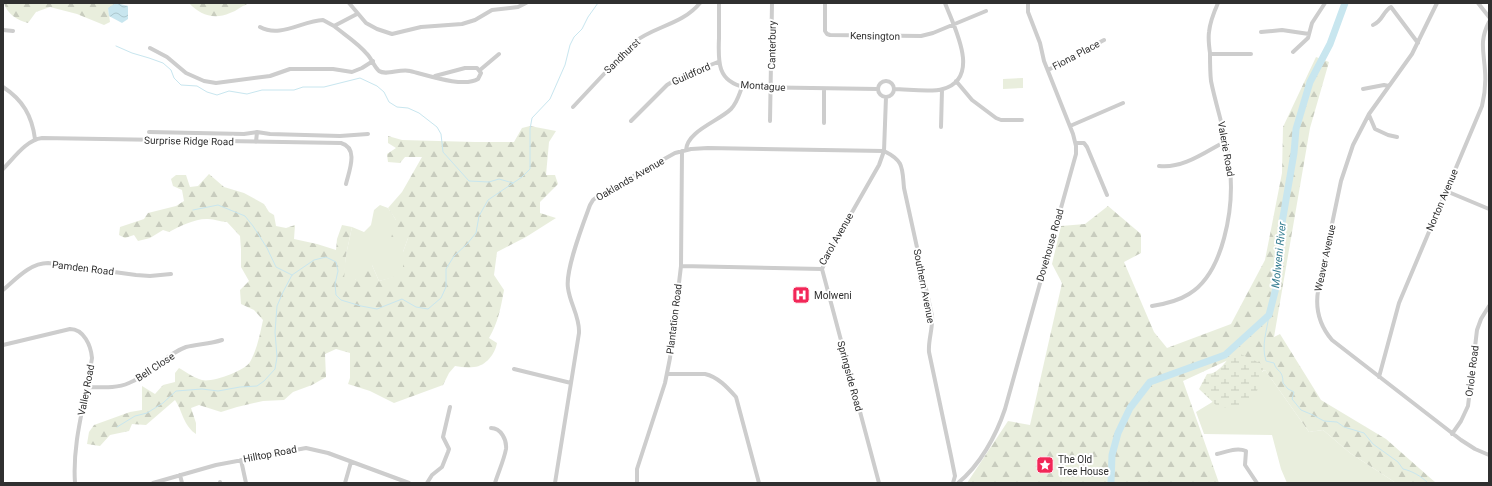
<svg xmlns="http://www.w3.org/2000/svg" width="1492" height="486" font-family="Roboto,sans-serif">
<defs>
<pattern id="forest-firs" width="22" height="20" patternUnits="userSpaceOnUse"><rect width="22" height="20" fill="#e9eedd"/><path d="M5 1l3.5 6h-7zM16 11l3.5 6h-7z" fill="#c8ccbe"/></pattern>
<pattern id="wetland-marsh" width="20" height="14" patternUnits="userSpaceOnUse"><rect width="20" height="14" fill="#e9eedd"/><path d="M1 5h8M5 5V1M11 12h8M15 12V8" fill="none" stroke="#c8ccbe"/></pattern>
<pattern id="water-waves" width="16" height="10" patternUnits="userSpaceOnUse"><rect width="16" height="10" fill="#c8e6ef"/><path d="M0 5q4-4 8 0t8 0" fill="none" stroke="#acc6cd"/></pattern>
</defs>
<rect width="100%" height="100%" fill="#fff"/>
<!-- green -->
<path fill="#e9eedd" d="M1023,78V88L1003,89V79Z
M380,205L388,208L408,238L403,252V275L379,281L372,265L355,280H343L346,255L352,227L364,232L371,225L374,210Z
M1265,370L1309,432L1323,430L1350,453L1396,483H1287L1281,469L1272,435L1204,434L1196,412Z"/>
<!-- forest -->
<path fill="url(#forest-firs)" d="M4,3H116L108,8L110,22L104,25L77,14L50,7L36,12L28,23C17,20 7,14 4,3Z
M189,3H250C242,5 237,11 230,13C214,20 200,15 189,3Z
M1316,57L1329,62L1310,128L1274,337L1280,334L1321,400L1386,439L1436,483H1396L1350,453L1323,430L1309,432L1265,370L1231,383L1237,356L1183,381L1219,483H967L1008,421L1030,425L1062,283L1052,264L1061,226L1085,224L1108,206L1141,234V253L1124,262L1154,332L1167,348L1231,324L1265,260L1282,173L1283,127Z
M530,126L556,131L549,142L546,175H555L558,184L540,202V213L556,218L526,237L497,252L494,275L504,290C501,307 498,323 489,338L497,343C495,354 486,366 474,367C468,368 461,367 455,366L449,373L443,385L394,403L370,391L348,384L350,378V353L336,349L325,354L326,377L312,385L293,392L284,400L263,401L237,407L221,412L199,405L191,408L196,423V434C183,425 183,412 175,400L146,425L132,424L129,431L110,435L100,446L87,444L89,432L94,425L130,412L142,410V386L155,394L163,385L175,382V373L179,368C186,372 194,378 202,380C211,383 245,371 250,362C257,350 260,334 263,320L254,310L241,304L240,290L249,281L241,267V249L240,236L227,222C220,222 215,219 208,219C197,218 179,226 169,232L163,230L150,238L138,241L134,235L125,238L119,235L120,227L144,219L148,213L176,206L184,201L182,190L173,186L171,179L176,175H186L190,187L198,186L209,174L224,187L244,193L264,204L269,212L274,215L276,226L286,228L295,225L294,239L317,244L336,250L337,239L342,225L352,227L346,255L344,280H355L366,263L372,265L379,281L403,274V252L408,238H391L396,220L388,208L402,192L422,157H405L400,163L388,162L387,154L396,148L388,143V136L402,140L475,142H514L522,128Z"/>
<!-- wetland -->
<path fill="url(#wetland-marsh)" d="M1234,351L1264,365L1256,395L1239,408L1218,407L1199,389L1207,374C1219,374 1227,360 1234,351Z"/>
<!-- water -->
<path fill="url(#water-waves)" d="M116,3L128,6V19L122,23L109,16L108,8Z"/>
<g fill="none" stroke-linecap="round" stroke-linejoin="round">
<!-- stream -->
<path stroke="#c8e6ef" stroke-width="1" d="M116,46L132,53L149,58L163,63L171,70L174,78L181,85L197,86L207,92L217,95L229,91L247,94L262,90H294L303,87H324L360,78L377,86L384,92L389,102L397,107L408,108L419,113L437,127L441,134L443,152L469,181L489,182L499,179L513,183
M193,210L218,205L245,216L253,226L267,248L276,267L292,275
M1269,315C1267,331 1261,345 1266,361L1274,363C1277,373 1283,369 1283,383L1288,389L1294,392L1292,399L1301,410L1313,415L1324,421L1337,422L1344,427L1364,433L1373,444L1398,462L1403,469C1412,471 1421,476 1428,483
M117,427L135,416L147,413L163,403L176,391L202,389L218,391L240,387L257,386L264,381L275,369L277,357L275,332L277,306L283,292L292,275L314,260L326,257L336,262L338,271L335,284L336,295L341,300L361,306L377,309L402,299L416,307L428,309L441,298L446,287V269L454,256L467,244L476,233L479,216L488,200L522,177L530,169V129L532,118L550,99L565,65L570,45L574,37L582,29L588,17L598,3"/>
<!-- river -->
<path stroke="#c8e6ef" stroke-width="7" d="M1111,483L1112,455L1118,433L1130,408L1150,382L1225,355L1269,315L1277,284L1282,223L1294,153L1296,129L1310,82L1330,44L1345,3"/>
<!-- minor -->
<path stroke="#cdcdcd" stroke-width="4" d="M349,3L366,23L377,29L392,34L421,27L462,24L475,20L492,10L518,7L526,3
M719,3C719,15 719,26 719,38C718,61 717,82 745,87L878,89
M825,3V31L827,34L830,35L921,36L933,33L986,11
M1437,3L1412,54L1369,114L1353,145L1341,181L1318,291C1315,310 1320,326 1332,340L1461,440L1475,449L1489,455
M1478,3L1489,17
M1373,25C1383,21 1383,11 1391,7L1418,43
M334,26C345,35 358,43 367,54C372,59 374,67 379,71C386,76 401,68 410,71C427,75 463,88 478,79L481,73L477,68H465L435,76
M260,27C280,38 302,21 323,20L334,26L357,14
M3,30L13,31
M1261,32L1282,30L1309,34
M150,48L167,57L186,73L204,81L216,83L270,76L290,69H333L352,72L362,68L373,61
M1293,52L1308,38L1312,23L1325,3
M1210,54H1251
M480,70L499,54
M1048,70L1104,40
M956,81L972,100L996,118L1001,120H1022
M878 89a8 8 0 1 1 16 0a8 8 0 1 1-16 0Z
M3,87C23,100 32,116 35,139
M894,89C907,89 931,93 943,89C982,78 954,27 945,3
M1363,89L1384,85L1389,86
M573,107L633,43C654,26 682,25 700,3
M1369,115L1375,129L1388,135L1397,137
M631,121L667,85L680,77L718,62
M770,121L772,3
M824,123V89
M1070,126L1123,103
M941,127L942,90
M149,132L244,134L257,132L256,142
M257,132L270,134L340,136L368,134
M1076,143H1084L1087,147L1107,195
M686,150C687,131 719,121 731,109C737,103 739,95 742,87
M1159,166C1183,169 1205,152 1226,141
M3,169C14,158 26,140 42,138L341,143C359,148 349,171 346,184
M1446,191L1489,209
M681,266L822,269L835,242L879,165L884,151L886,97
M822,269L879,483
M3,290C16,279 30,263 48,263L136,275L150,276L171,274
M1152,306C1165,304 1178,301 1189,294C1224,273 1234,207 1230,169C1228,139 1217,111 1211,81C1210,72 1210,62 1210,53C1209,46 1208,39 1209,32C1210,22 1214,12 1218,3
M3,345L70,329C84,329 91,346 92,358C86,400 72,441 75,483
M514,369L571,383
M667,374H705C718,377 727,387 736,397L759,483
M1379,377L1399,303L1482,106C1485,94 1486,84 1485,71C1484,52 1479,41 1489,22
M86,387C100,387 116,389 129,383C149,375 166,354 186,347C198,344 210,344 222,340
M491,428C501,428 507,440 506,449C504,460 498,473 495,483
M1452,434L1461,421L1468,406L1477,330L1481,319L1489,306
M1217,454C1226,452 1237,447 1246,451L1245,465L1257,483
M241,460L246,483
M180,475L182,483
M220,482V483
M153,483L216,465L306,448L328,453L409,483
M345,483L351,462
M427,483L432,475L442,467L448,452L449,449L443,437L450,407
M555,483L579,333C580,317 570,304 568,288C565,270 583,224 590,205L593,200L598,196L675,153L691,149L708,148L884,151C904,161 902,167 904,188L932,316C933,329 928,340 929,352L951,456L955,476L953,483
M637,483V469L665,383L670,358L681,266L682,151
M958,483C980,465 996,436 1005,409L1076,154V146L1073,134L1044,61L1040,43L1028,12V3"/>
</g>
<!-- icons -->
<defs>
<symbol id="hospital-square" viewBox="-11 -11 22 22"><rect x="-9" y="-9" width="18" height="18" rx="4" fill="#f22758" stroke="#fff"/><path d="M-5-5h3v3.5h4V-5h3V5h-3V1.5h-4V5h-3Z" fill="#fff"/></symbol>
<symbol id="sight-square" viewBox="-11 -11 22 22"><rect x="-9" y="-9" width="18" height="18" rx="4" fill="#f22758" stroke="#fff"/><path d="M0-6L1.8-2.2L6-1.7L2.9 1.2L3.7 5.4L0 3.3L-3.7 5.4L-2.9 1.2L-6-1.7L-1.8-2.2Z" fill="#fff"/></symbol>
</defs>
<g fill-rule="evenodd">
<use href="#hospital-square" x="791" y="285" width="20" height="20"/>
<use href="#sight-square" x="1035" y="455" width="20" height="20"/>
</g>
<g text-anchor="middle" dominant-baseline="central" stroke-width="4" stroke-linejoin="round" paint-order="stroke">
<!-- street labels -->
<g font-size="10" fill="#303030" stroke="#fff">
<text transform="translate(875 36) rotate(1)">Kensington</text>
<text transform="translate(772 45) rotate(-89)">Canterbury</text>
<text transform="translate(1076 55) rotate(-28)">Fiona Place</text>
<text transform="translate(622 56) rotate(-44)">Sandhurst</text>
<text transform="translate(691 74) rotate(-24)">Guildford</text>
<text transform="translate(763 86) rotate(4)">Montague</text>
<text transform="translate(189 141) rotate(1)">Surprise Ridge Road</text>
<text transform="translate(1226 149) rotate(80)">Valerie Road</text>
<text transform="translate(630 179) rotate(-30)">Oaklands Avenue</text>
<text transform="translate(1442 200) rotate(-67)">Norton Avenue</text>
<text transform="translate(836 239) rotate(-60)">Carol Avenue</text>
<text transform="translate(1050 245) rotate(-74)">Dovehouse Road</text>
<text transform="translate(1325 258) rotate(-78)">Weaver Avenue</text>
<text transform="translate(83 268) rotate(7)">Pamden Road</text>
<text transform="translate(924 286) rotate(79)">Southern Avenue</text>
<text transform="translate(674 319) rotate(-83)">Plantation Road</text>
<text transform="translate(155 367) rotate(-33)">Bell Close</text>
<text transform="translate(1472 371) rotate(-83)">Oriole Road</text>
<text transform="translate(850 376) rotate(75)">Springside Road</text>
<text transform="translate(86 390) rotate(-79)">Valley Road</text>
<text transform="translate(270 454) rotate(-11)">Hilltop Road</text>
</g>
<!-- poi labels -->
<g font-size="10" fill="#303030" stroke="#fff" text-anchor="start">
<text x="814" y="295">Molweni</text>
<text x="1058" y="459">The Old<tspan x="1058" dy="12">Tree House</tspan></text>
</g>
<!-- water labels -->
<g font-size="11" font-style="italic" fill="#357d91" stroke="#fff">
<text transform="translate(1279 255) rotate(-84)">Molweni River</text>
</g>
</g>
<!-- border -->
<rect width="1492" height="486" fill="none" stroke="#303030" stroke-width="8"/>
</svg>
